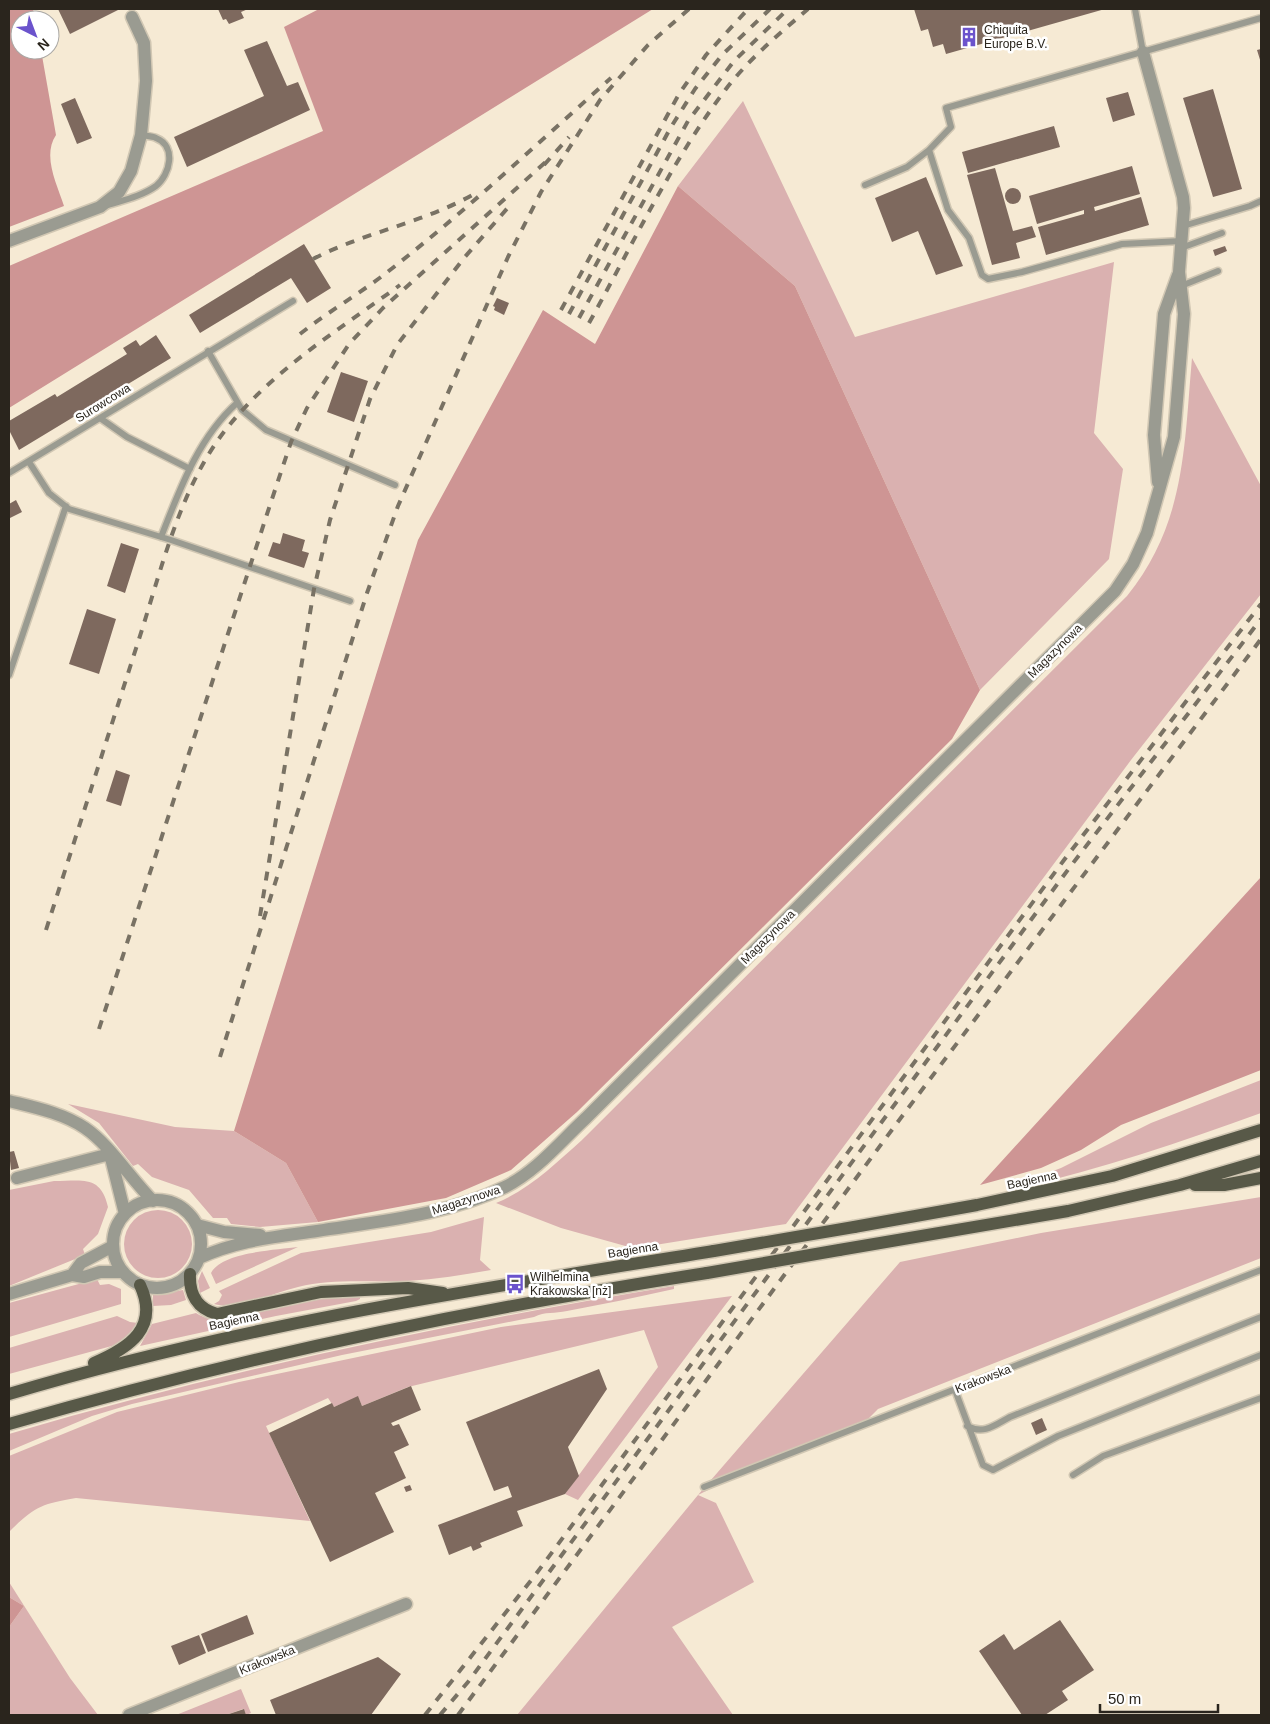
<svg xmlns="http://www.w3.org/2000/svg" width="1270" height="1724" font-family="Arial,sans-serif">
<rect width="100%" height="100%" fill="#f6ead4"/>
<!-- green -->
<path fill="#dab1b0" d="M743,101L855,337L1114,262L1094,433L1123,469L1109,559L980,690L795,286L678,186Z
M1192,358L1261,486V594L1131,760L786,1224L655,1245L629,1247L561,1228L496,1203C530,1189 555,1164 582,1140L1127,596C1186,523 1184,446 1192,358Z
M1261,1080V1113C1181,1142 1102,1169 1019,1188L1018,1184L1061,1168L1151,1123Z
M68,1104L175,1127L234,1131L286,1163L318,1222L260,1227L231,1224L227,1218H213L189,1190L152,1177L138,1164L133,1166L99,1123Z
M54,1181C81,1181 101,1174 108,1207L98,1234L83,1249L85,1255L9,1286V1190Z
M1261,1197V1258L878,1409L868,1419L782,1453L698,1495L716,1503L754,1582L672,1627L733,1715H517L698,1495L900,1262L1041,1233Z
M124 1244a34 34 0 1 1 68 0a34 34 0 1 1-68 0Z
M484,1217L480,1260L491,1270C463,1275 436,1279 408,1281C372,1283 334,1278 298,1287C270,1293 242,1311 214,1304L219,1301L222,1295L219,1291L301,1253L431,1232Z
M298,1247L216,1284L211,1273C222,1252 276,1250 298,1247Z
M202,1271L210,1288L200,1293L198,1281Z
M97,1279L100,1285L109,1284L121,1289V1304L9,1337V1303Z
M674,1286V1289C639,1297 603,1304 567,1311C555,1314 545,1311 534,1317L342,1355L132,1404L92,1416L9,1451V1434C227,1370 450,1323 674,1286Z
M183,1290L186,1300L171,1305L153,1306V1295Z
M360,1295V1299L356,1301L276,1316L140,1346L152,1324L196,1313C231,1335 267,1304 302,1299C321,1297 341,1296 360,1295Z
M732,1296L578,1500L565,1494L658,1367L644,1330L408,1387L362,1406L358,1397L334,1407L328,1398L266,1426L310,1521L76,1498C41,1504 34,1507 9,1532V1456L117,1412L239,1382L501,1327Z
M117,1316L130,1322L138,1323L134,1330L119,1344L9,1374V1348Z
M9,1582L70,1678L98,1715H9V1627L24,1606L9,1597Z
M241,1689L251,1713L246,1715L243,1709L226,1715H176Z"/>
<!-- forest -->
<path fill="#ce9594" d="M9,9H33L35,20H20V50H41L56,135C42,156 57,184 64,206L9,227Z
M319,9H653L9,408V266L323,131L284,27Z
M678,186L795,286L980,690L952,739L577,1112L511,1170L446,1198L318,1222L286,1163L234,1131L418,540L543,310L595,344Z
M1261,877V1070L1121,1125L1081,1150L1041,1168L980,1185Z
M9,1597L24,1606L9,1627Z"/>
<!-- building -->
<path fill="#7e695e" d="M58,9H120L70,34Z
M218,9H248L241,12L244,18L229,24L226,19L223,20Z
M914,9H1105L946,54L943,44L933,47L928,29L921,31Z
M267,41L287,86L298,82L310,110L187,167L174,137L264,96L244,50Z
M1261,49V63L1257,50Z
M1213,89L1242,189L1213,197L1183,98Z
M1128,92L1135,115L1113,122L1106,98Z
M75,98L92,138L77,144L61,104Z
M1054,126L1060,147L968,173L962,152Z
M1132,166L1140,194L1094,207L1095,211L1141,197L1149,225L1046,255L1038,227L1084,214V210L1037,224L1029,196Z
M995,168L1013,231L1032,226L1036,237L1016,243L1020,258L992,265L967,175Z
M926,177L963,266L936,275L918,231L892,242L875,198Z
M1005 196a8 8 0 1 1 16 0a8 8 0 1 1-16 0Z
M304,244L331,288L307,303L291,278L200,333L189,315Z
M1225,246L1227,251L1215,256L1213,250Z
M497,298L509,303L504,315L494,310L495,307L493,306Z
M156,335L171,358L19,450L9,430V421L55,394L57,397L127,354L123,348L136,340L140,346Z
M341,372L368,381L354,422L327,412Z
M16,500L22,512L10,518L9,504Z
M283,533L305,540L302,551L309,553L304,568L268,556L273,542L280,544Z
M121,543L139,549L125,593L107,586Z
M87,609L116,619L99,674L69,664Z
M116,770L130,775L121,806L106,801Z
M14,1151L19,1168L11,1170L9,1152Z
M599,1369L607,1389L568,1447L579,1476L565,1494L517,1511L523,1526L480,1543L482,1547L473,1551L471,1546L449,1555L438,1525L512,1497L508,1486L494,1491L466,1422Z
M411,1386L421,1410L391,1423L393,1426L399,1424L409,1445L394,1452L406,1478L375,1493L394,1532L330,1562L269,1433L332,1403L334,1407L358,1396L362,1406Z
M1042,1418L1047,1430L1036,1435L1031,1423Z
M410,1485L412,1490L406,1492L404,1487Z
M247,1615L254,1634L208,1652L201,1634Z
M1060,1620L1094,1670L1062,1691L1068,1700L1045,1715H1022L979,1651L1004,1634L1014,1650Z
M199,1635L206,1653L179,1665L171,1646Z
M378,1657L401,1674L371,1715H276L270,1700Z
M244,1709L246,1715H226Z"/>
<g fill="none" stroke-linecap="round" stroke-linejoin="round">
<defs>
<path id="service" d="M1135,9L1143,52
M865,185L907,167L929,150
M108,205C124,200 142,196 156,186C170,175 177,146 156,138C152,136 145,136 141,135
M1183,226L1250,206L1261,201
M1182,241L1122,244L1022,272L988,279L982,275L969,238L948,210L929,150L951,127L946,108L1261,18
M1181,248L1222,233
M1181,286L1218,271
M208,351L242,410L266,430L395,485
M100,418L127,437L190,469
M29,462L49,493L69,509L171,540L350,601
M9,473L293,301
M161,537C180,489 198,438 237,403
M9,675L66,506
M955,1390L983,1465L993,1470L1058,1436L1261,1355
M967,1426C984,1435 995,1425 1010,1417L1261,1317
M1073,1475L1103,1456L1261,1398
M704,1487L1261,1270"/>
<path id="minor" d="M9,241L100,207L119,192L131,171L141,135L146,81L144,43L132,17
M1158,482L1154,435L1164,314L1178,275
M9,1101C33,1107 63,1113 85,1128C110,1145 130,1178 153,1201
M110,1154L125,1214
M17,1178L110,1154
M113 1244a44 44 0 1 1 88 0a44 44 0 1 1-88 0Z
M197,1225L224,1232L260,1235
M199,1258C238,1240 276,1237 317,1231C381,1221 447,1215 505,1187C537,1171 561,1141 586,1118L1115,591L1133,564L1147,533L1174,437L1184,314L1179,272L1184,208L1183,197L1143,52
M72,1275L81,1263L113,1246
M9,1294L72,1275L84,1277L100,1272H123
M129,1715L406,1604"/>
<path id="primary" d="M1195,1185H1224L1261,1178
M854,1227L977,1205L1112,1176L1261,1130
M839,1250L1068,1211L1180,1185L1261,1161
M190,1274C189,1294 197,1309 217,1314L321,1292L408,1288L443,1293
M94,1363C129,1348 160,1328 140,1285
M9,1394C239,1325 477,1289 714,1251
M9,1424C238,1358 472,1309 707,1273"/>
</defs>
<!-- service casing -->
<use href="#service" stroke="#d1c7b3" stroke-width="9"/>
<!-- minor casing -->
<use href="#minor" stroke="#d1c7b3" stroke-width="15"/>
<!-- primary casing -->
<use href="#primary" stroke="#d1c7b3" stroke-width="15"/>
<!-- service -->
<use href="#service" stroke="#9a9b91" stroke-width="6"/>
<!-- minor -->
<use href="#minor" stroke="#9a9b91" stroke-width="12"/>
<!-- primary -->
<use href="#primary" stroke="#585948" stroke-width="12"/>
<!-- rail -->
<path stroke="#797264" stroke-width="4" stroke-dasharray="9 9" stroke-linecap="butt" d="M544,165L569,137
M313,259C365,232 423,223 474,194
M561,310L679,94L706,55L748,9
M569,314L671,127L695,89L722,55L770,9
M579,318L688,121L734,61L788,9
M589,323C633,244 672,160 726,89C749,59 780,33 808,9
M300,334C329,311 361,293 390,270C467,210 538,143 611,78
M260,916L314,589L330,520L370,399L397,345L464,258L512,203
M46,930C77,833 108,736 139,639C162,568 180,487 227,428C274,369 340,329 400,285
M99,1029L270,505L291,442L307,408L349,344L383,308L548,160
M220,1057L367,593L398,506L508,257L541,192L600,100L648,45L689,9
M425,1715L536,1574L1064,860L1261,604
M440,1715L468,1682L1070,867L1261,619
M458,1715L897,1123L1261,639"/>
<defs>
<path id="primary-bridge" d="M714,1251L854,1227
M707,1273L839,1250"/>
</defs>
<!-- primary-bridge casing -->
<use href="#primary-bridge" stroke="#d1c7b3" stroke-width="15" stroke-linecap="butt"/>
<!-- primary-bridge -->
<use href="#primary-bridge" stroke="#585948" stroke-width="12"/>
</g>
<!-- icons -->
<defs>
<symbol id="building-bare" viewBox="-9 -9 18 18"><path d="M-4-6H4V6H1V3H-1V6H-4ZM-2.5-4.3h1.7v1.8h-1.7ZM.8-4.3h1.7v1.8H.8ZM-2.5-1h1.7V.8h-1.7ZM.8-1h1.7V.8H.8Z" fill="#6b53cc" stroke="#fff" stroke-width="2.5" paint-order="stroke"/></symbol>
<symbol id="bus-bare" viewBox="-9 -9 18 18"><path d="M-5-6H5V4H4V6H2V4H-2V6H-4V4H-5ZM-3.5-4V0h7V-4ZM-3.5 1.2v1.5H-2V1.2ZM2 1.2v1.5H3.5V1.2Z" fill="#6b53cc" stroke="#fff" stroke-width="2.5" paint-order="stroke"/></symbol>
</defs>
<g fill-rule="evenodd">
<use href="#building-bare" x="955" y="23" width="28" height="28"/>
<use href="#bus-bare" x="501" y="1270" width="28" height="28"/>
</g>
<g text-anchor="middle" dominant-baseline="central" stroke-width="5" stroke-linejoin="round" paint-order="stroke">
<!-- poi labels -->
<g font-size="12" fill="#2a251d" stroke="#fff" text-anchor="start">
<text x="984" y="30">Chiquita<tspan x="984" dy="14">Europe B.V.</tspan></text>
<text x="530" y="1277">Wilhelmina<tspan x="530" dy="14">Krakowska [nż]</tspan></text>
</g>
<!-- street labels -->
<g font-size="12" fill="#2a251d" stroke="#fff">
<text transform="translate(103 403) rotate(-32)">Surowcowa</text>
<text transform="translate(1055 651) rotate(-45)">Magazynowa</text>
<text transform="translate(768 937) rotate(-45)">Magazynowa</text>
<text transform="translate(1032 1180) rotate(-12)">Bagienna</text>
<text transform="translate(466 1200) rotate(-18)">Magazynowa</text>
<text transform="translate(633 1250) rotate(-9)">Bagienna</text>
<text transform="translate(234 1321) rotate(-12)">Bagienna</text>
<text transform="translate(983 1379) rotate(-21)">Krakowska</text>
<text transform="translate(267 1660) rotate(-22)">Krakowska</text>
</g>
</g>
<!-- border -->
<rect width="1270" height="1724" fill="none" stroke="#2a251d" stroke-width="20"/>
<!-- north arrow -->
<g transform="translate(35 35) rotate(138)"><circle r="24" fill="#ffffff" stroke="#aaa8a5"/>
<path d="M0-4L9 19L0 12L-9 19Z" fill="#6b53cc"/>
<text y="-8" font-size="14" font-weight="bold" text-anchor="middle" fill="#2a251d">N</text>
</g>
<!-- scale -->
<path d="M1100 1704v8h118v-8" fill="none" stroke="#2a251d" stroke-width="2.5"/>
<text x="1108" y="1704" font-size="15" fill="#2a251d" stroke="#ffffff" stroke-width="4" paint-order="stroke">50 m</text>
</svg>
